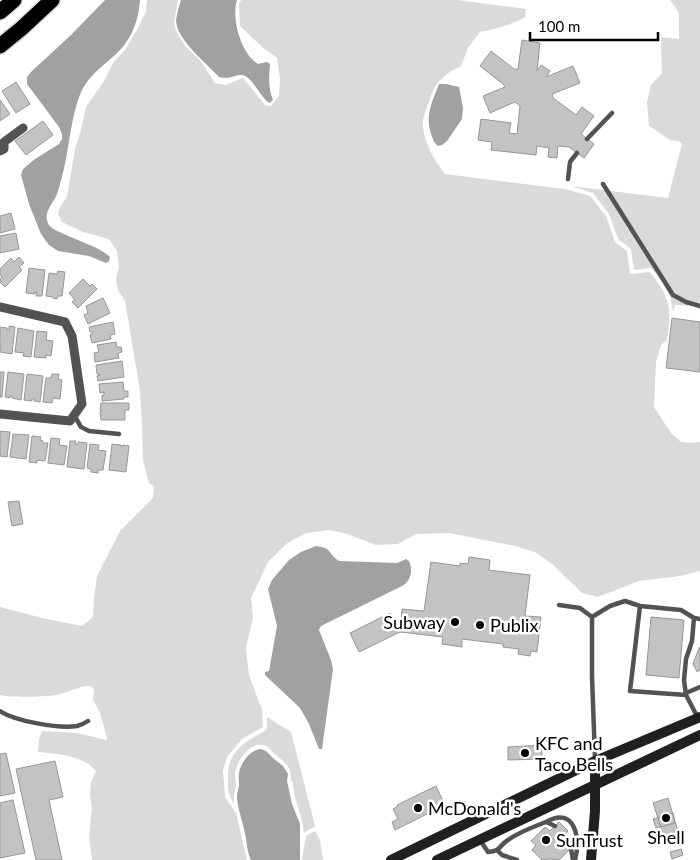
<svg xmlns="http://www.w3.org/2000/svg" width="700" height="860" font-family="Lato,sans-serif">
<rect width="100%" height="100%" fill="#fff"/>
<!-- green -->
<path fill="#dadada" d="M147,0H178L174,23L176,31L185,46L200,60L215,83L226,85L243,78L265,105L271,106L279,96L280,79L277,58L262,47L240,26L239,4L241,0H458L526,9L525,17C511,25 496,29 480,32L468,48L461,66C443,75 435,82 429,102C426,109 423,117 423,124C423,142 435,161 445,174L565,189L590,196L606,216L615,242L627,251L630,274L650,272C670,297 672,309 667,340L661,345L656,362L654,407L671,433L681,442L694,443L700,442V571L680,576L639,581L598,597L582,593L552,564L535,552L515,546L449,533L416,534L398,544L376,545L347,534L329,530L306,533L286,544L268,562L251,598L253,618L246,648L249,675L262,710L263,727L242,739L227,757L223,771L225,797L236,813L247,860H92L89,836L92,808L90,795L91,782L96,771C82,755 58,754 38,752L39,739L42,731L77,733L106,740L107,738L100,713L93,700L94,690L91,686C79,685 68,693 56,695C42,697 14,698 0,695V607L42,618L82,626L93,617L94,598L97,576L120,531L153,498L154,486L149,483L143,460L142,424L140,391L125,301L118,290L116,278L119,267L117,251L109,239L83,232L62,222L58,214L60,207L67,197L75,149L81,130L86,107L104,81L113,63L125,50L138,28L146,11Z
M670,0H700V306L675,305L673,312L670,296L661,280L653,270L650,268L634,270L631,249L618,239L609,214L593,193L571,186L668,198L682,144L679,141L670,140L649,126L647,102L651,85L662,73L661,37L679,39V13Z
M267,717L291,732L315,826L304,833C303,815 293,800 293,783L291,781C291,767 287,764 277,756C272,752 269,746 262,745C248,743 237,762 235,773C235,777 236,781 236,785C235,793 233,794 234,804C229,795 228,792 228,782C226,752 243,743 266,730L267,726Z
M315,831L320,840L323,860H302L306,836Z"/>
<!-- water -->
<path fill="#a1a1a1" d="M105,0H140C139,18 132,39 118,52C106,64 90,74 82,90C75,105 73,120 70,135C67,154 64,172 58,191C55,203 41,212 49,225C52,229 57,231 62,233C75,240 100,247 110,257L109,261L106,263L89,256L58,251L49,245L41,234L29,204L21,175L23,169L35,159L59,144L62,139V134L59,127L27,84V77L31,72L71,35Z
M181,0H237C231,18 241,54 258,64L267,62L270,64C269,76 268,88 273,100L271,102L269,103C260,97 252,76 242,75C234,74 231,80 219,77C206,63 176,39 176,20C177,14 179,6 181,0Z
M439,84H446L459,87L463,108L462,119L447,141L442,145L438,146C434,143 433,140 432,136C424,117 432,102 439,84Z
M316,546C333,548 327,553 339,561L397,563L406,559L409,561C413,570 411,579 404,585L321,626L319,630L331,660L333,669L322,749H319L309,724L300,708L265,675V672L269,671L277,626L268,589L272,580L289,560L301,552Z
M261,749L266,751L273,758L283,766L288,774L287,781L292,804L300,824V860H251C247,853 247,842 245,834C243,822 237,807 237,796C237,792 239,788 239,784C239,780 238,777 239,773C241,762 250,750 261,749Z"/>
<!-- building -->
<path fill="#c3c3c3" stroke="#979797" d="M522,40L540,43L537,71L541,65L550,71L546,77L573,66L580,83L552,94L553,98L576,115L582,107L594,116L581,134L594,144L584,158L569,147L558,146L557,158L548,157L549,148L537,146L536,155L491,150L492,142L478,140L481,119L511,123L509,133L517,134L520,106L515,102L490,113L483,96L505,87L503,84L480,66L491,51L514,69H518Z
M16,82L30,104L16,113L2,91Z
M0,100L10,114L0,121Z
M43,121L53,135L26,155L15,141Z
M11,213L15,229L0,233V216Z
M16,233L19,249L0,253V236Z
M19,257L24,263L19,267L22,270L5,287L0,282V279L2,277L0,274V269L11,258L14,262Z
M29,268L45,270L42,296H36L37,292H35V294L26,293Z
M58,271L65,272L62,296H58L57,299L53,298V297L46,296L49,273L57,274Z
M83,279L90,286L92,284L97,289L78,308L72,302L75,300L69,293Z
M103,298L110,313L88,324L84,315L88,313L86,306Z
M672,318L700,322V372L666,368Z
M113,322L115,334L110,335L111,339L92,343L90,335L93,334L92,332H90L89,327Z
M9,326L15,327L12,354L0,352V327L7,328V330H9Z
M18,328L34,331L31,357L23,356L24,353L15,352Z
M37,331L47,332L46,340L53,341L51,356L46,355V358L34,357Z
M116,342L117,347H121L122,352L118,353L119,358L95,362L94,353L99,352L97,345Z
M122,361L124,377L98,381L97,376L100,375V374H97L96,365Z
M0,372H4L2,397H0Z
M8,372L24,374L21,400L12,398V396H10V398L5,397Z
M27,374L43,376L40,402L34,401L35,399H32V401L24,400Z
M52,374H59L58,379L62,380L60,399L53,398L52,403L43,402L46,378H51Z
M123,382L124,391H128V397H124V399L102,401V395H104V392L100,393L99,384Z
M101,403H129V410H125V420H101L100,411H102L100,409Z
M0,431L10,432L7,457L0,456Z
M13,434L29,435L26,459L10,457Z
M32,436L41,437L40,440L43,441V443H48L45,461L37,460V463L29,462Z
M51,438L60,439L59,445L67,446L64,465L48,463Z
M70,441H76L75,444H78V442L87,443L84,469L67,467Z
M90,444L99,445L98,450L106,451L103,470H98V473L91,472V469L87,468Z
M112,444L121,445V447H122L123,445L129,446L126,472L109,470Z
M19,501L23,524L12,526L8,502Z
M469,557L490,560L489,570L530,575L525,616L541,617L537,652L531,651L530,656L518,654L519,649L503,647V644L462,639V647L442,644L443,637L400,632L359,652L350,633L390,613L398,629H400L402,609L424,611L431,562L460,566V563L468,564Z
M651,617L684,620L679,678L646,675Z
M700,647V670L697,672L693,664L699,648Z
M542,745V759L508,760V747Z
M6,753L15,793L0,796V754Z
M55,761L63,797L49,800L62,860H36L16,769Z
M436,786L445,805L395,830L392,822L398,819L393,809L398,806L397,805Z
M668,798L680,838L666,843L653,803Z
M13,800L25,853L0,858V803Z
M673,813L675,823L656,828L653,819Z
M559,822L568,831L559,840L569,850L559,860L550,859L542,860L532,850L536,845L531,841L545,827L550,831Z
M681,849L683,855L672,859L670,852Z"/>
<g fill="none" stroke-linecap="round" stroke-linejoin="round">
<defs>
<path id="highway" d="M0,12L14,0
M0,46L22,28L52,0"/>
</defs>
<!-- highway casing -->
<use href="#highway" stroke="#dbdbdb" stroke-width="18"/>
<!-- lane -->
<path stroke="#535353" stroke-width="4.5" d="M587,139L612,113
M568,179L570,162L577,153
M603,184L673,295L686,302L700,306
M74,415L81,427L89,431L119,434
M559,605L580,608L592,617L610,606L625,601L640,606L630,691L686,695L698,718
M640,606L681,610L694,618L700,619
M592,617V676L595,759
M686,693L700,687
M686,695L684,680L686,659L692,641L694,618
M0,711C15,721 59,729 77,726C81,725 85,723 88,721
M546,822C575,805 581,839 575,860
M564,836L570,843L573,860
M480,840L488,852C502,851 498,846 508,840C519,832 533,827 546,822L555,826
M497,850L502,855L517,860"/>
<!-- street -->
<path stroke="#535353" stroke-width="9" d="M0,151L4,149V142L23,128
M0,307L65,322L72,336L82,404L70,421L0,414"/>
<!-- secondary -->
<path stroke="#202020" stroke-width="10" d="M391,860L595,761L700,717
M437,860L700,735
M591,860L595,811V761"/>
<!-- highway -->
<use href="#highway" stroke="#000" stroke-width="15"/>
</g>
<!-- markers -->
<g fill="#000" stroke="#fff" stroke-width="2">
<circle cx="455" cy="622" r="5"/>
<circle cx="480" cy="625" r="5"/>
<circle cx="525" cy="753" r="5"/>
<circle cx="418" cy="808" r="5"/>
<circle cx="666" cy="818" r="5"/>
<circle cx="546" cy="840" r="5"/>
</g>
<g text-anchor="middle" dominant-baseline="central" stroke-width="5" stroke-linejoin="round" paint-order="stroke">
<!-- poi labels -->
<g font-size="18" fill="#000" stroke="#fff" text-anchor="start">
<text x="445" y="622" text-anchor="end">Subway</text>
<text x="490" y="625">Publix</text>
<text x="535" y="743">KFC and<tspan x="535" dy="21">Taco Bells</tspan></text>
<text x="428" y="808">McDonald's</text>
<text x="666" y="837" text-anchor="middle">Shell</text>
<text x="556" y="840">SunTrust</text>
</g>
</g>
<!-- scale -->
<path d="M530 32v8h128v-8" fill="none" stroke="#000000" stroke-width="2.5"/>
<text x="538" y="32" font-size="15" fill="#000000" stroke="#ffffff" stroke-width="4" paint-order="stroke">100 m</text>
</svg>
